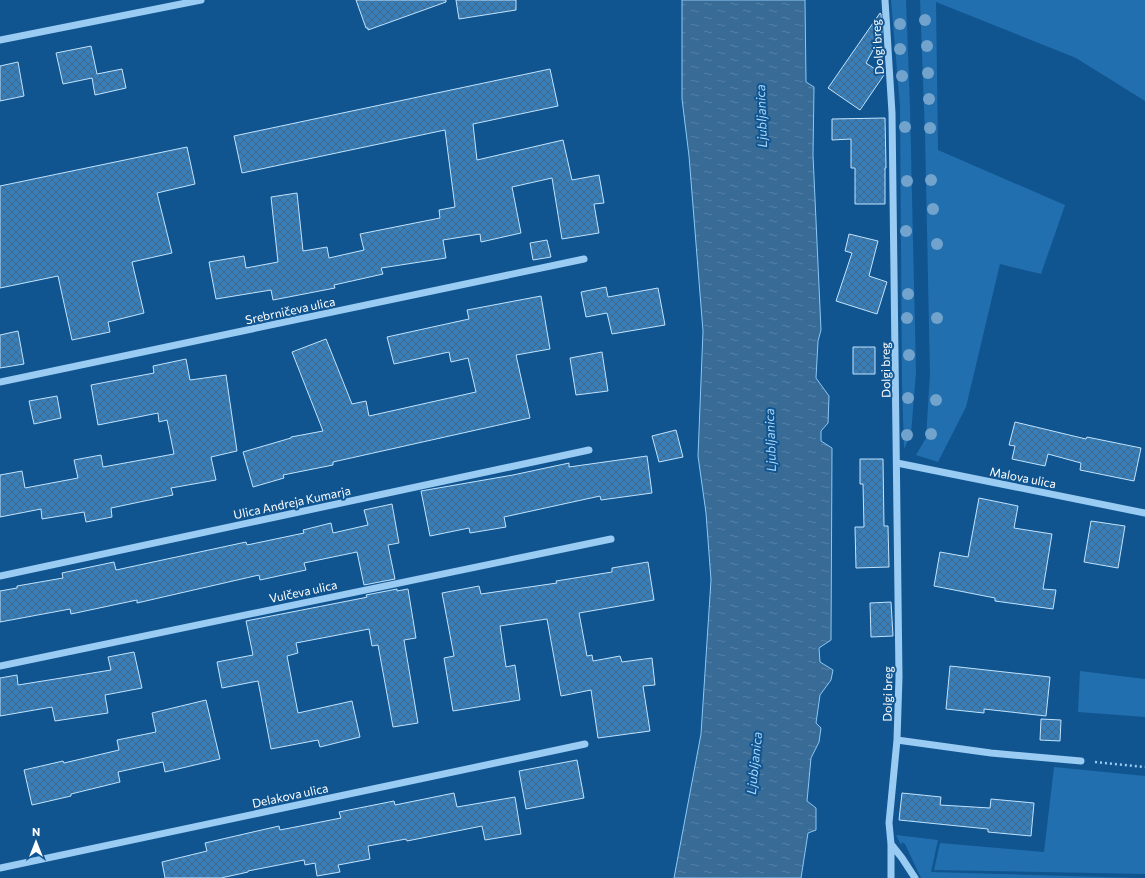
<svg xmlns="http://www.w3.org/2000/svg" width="1145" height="878" font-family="Commissioner,sans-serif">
<defs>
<pattern id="water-ripples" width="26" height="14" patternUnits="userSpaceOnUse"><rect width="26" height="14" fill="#386b96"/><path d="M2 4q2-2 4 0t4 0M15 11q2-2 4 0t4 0" fill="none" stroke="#5681a6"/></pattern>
<pattern id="building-cross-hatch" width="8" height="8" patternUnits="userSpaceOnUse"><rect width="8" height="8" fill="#387fb9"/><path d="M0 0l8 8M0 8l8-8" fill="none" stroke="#416888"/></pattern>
</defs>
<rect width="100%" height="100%" fill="#105590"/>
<!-- grass -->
<path fill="#216faf" d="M891,0H906L910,107L916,372L911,434L904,449L902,384L900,107Z
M920,0H1145V101L1076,58L936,2L938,150L1065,205L1041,274L1000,264L966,407L938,462L916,455L926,438L930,374L925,135Z
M1080,671L1145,679V717L1078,712Z
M1054,767L1145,776V874L934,870L940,843L1044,852Z
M896,835L938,840L931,872L1137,878H921L905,844L902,842L901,845Z"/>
<!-- water -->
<path fill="url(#water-ripples)" stroke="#8bc8f7" d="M682,0H805L806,82L814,87L813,155L821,330L818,341L816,378L829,396L828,423L821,431V441L832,448L831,640L819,648L820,662L833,670L831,680L820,695L816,723L821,728L819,742L811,758L807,801L816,808V830L808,833L801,878H674L701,734L711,580L706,513L698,456L703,331L689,156L682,99Z"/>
<!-- building -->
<path fill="url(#building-cross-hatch)" stroke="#c1e3fe" d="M356,0H446V2L368,30V28H366Z
M456,0H516V10L459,19Z
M880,13L881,14L882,34L866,63L884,75L860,110L828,88Z
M91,46L97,74L122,69L126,88L95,95L92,78L63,84L56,53Z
M18,62L24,96L0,101V66Z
M550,69L558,106L473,124L477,160L563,140L572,180L599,175L604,203L594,204L599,233L562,239L552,178L512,187L521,233L481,242L480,234L443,240L446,258L381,268L383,274L334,285L335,288L273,300L271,290L216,299L209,262L244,256L246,268L278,262L271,197L297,193L303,251L327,247L329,258L364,250L360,234L440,218L439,210L455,207L445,130L242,173L234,136Z
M885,118L886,168H885V204H855V168H851V139L832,140V119Z
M187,147L195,184L157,193L172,253L132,262L144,313L108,322L110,332L72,340L58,276L0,288V186Z
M849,234L878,241L869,276L887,282L877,314L836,301L852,253L845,251Z
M547,240L551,257L533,260L530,243Z
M606,287L608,297L658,288L665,325L612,334L607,313L586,317L581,292Z
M541,296L550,349L516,355L530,418L333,462V465L283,475L284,478L253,487L243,452L291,438V437L323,431L292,352L326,339L352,404L366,401L369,416L476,392L468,358L451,362L449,352L394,364L387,337L469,319L467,310Z
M18,331L24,364L0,368V335Z
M853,347H875V374H853Z
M602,352L608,391L576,395L570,358Z
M186,359L190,380L226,375L237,451L211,457L216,480L171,488L173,495L111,508L112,517L86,522L84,512L42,519L41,509L0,517V475L22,471L25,488L78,478L74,460L101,455L103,467L174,454L167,420L159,422L158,413L98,425L91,385L154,373L153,366Z
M57,396L61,418L34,424L29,401Z
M1015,422L1086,439L1087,437L1141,448L1134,481L1080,470L1081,463L1048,454L1045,466L1012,459L1015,446L1009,445Z
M676,430L683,457L659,462L652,436Z
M647,456L652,493L601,500L600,496L504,517L506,527L470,533L469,528L430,536L421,491L513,475L569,463V467Z
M860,459H883L884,526H888L889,567L856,568L855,527H864L863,484H860Z
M979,498L1018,506L1014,528L1052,534L1043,589L1056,590L1053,609L995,601V598L934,586L940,552L968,557Z
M392,504L399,543L388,545L395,579L364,585L357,552L304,563L306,570L260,580L259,575L137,603V600L71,614L70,609L0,622V591L17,588V586L63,578L62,573L114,562L116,570L246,542L247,545L304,533L303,530L331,523L333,533L368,525L364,510Z
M1091,521L1125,526L1118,568L1084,562Z
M648,562L654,600L579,613L587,656L592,655L593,661L620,656L622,662L652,658L655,685L643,686L650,731L598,738L591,690L561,696L547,619L500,626L506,667L515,665L520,700L453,711L444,658L454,656L442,593L479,586L481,594L557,583L556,581L612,572V568Z
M397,589V591L408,589L416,638L404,640L418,723L393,727L378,645L372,646L369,629L296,643L298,653L287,656L298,713L352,701L360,737L320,747L318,740L271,749L258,681L222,688L217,662L253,655L246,621L363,598L367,597L366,595Z
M891,602L893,636L871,637L870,603Z
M134,652L142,688L105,695L108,713L55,721L52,707L0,716V678L17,675L18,685L111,670L108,657Z
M950,666L1050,677L1046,716L984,709V713L946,709Z
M206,700L220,759L165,772L163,762L118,772L120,782L71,794V796L32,805L24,770L63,761L64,763L119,750L117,740L156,732L152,713Z
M1041,719L1061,720L1060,741L1040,740Z
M577,760L584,798L526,809L519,771Z
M454,793L457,807L515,797L521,834L485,840L482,826L407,841L406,839L368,846L370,859L338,865L340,872L317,876L315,863L305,865L304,860L248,871V872L221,878H165L162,862L207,851L205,843L279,826L280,830L341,818L339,812L394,801L395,805Z
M902,793L941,797L940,805L990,808L991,799L1034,803L1031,836L988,832V829L899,820Z"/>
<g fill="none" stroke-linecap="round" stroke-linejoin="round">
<!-- path -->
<path stroke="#9acbf3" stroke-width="2.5" stroke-dasharray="2 3" stroke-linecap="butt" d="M1095,762L1145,767"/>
<!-- minor -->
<path stroke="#9acbf3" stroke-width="7" d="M885,0L892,113L899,677L897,740L889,823L891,844V878
M0,40L201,0
M0,382L584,259
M897,463L1145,513
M0,576L589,450
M0,666L611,539
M897,740L991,753L1081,761
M891,844L902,858L915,878
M0,868L585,744"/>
</g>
<!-- trees -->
<g fill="#71a3cc">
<circle cx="925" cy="20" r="6"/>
<circle cx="900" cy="24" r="6"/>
<circle cx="927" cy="46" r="6"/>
<circle cx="900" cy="49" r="6"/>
<circle cx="928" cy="73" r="6"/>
<circle cx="902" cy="76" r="6"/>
<circle cx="929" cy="99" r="6"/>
<circle cx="905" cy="127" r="6"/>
<circle cx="930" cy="128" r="6"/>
<circle cx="931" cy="180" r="6"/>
<circle cx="907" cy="181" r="6"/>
<circle cx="933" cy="209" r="6"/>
<circle cx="906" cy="231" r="6"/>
<circle cx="937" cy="244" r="6"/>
<circle cx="908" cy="294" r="6"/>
<circle cx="907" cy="318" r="6"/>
<circle cx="937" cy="318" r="6"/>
<circle cx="909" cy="355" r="6"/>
<circle cx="908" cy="398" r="6"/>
<circle cx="936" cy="400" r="6"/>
<circle cx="931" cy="434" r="6"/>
<circle cx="907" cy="435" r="6"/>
</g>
<g text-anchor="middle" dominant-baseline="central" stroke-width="4" stroke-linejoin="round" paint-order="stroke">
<!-- street labels -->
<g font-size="12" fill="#fff" stroke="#105590">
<text transform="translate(877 47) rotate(-94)">Dolgi breg</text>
<text transform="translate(290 310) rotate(-12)">Srebrničeva ulica</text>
<text transform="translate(885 370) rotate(-91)">Dolgi breg</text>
<text transform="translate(1023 477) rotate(11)">Malova ulica</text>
<text transform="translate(292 502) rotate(-12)">Ulica Andreja Kumarja</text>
<text transform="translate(303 591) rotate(-12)">Vulčeva ulica</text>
<text transform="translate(887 694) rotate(-89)">Dolgi breg</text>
<text transform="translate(290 795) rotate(-12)">Delakova ulica</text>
</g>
<!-- water labels -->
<g font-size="13" font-style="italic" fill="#a5d5fa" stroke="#105590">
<text transform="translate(761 116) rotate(-92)">Ljubljanica</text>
<text transform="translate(770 440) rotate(-92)">Ljubljanica</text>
<text transform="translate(754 763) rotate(-84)">Ljubljanica</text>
</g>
</g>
<!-- north arrow -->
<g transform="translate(36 842)" stroke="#105590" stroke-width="3" paint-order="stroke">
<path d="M0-3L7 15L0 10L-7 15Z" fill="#ffffff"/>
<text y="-6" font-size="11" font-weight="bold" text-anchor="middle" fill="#ffffff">N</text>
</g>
</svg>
